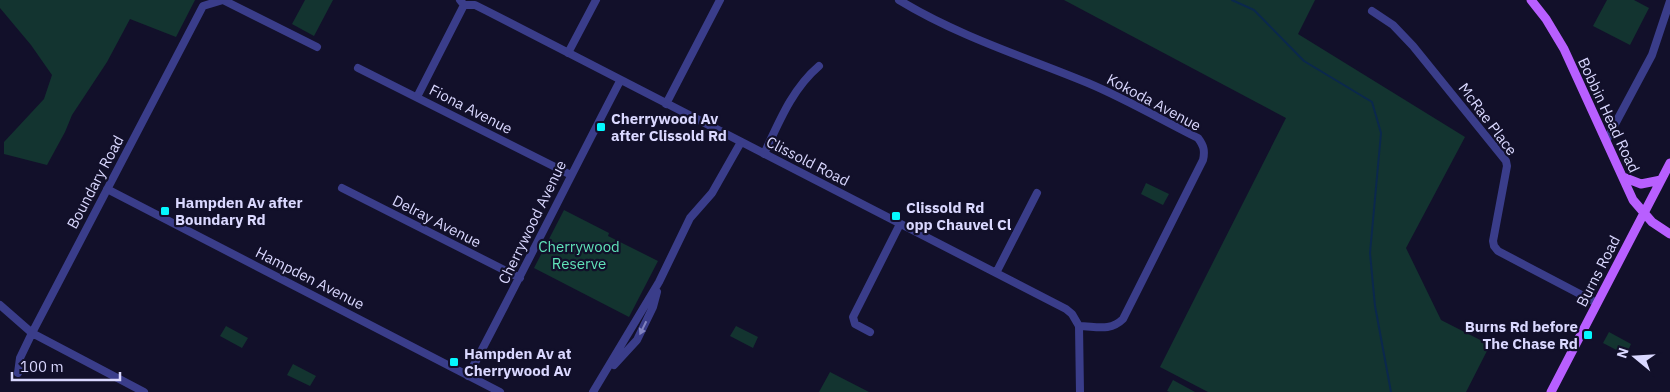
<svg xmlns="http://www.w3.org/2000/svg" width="1670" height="392" font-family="'IBM Plex Sans',sans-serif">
<rect width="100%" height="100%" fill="#12102a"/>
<!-- green -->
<path fill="#133430" d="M0,0H195L176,37L130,19L107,62L72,115L65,132L47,165L4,154V142L44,99L52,75L31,45L0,8Z
M305,0H333L314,36L292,24Z
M1064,0H1315L1298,34L1465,137L1406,248L1441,320L1490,345L1466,392H1208L1160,367L1286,118Z
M1607,0H1634L1649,8L1630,45L1593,26Z
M1146,183L1169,194L1163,205L1141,194Z
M564,210L609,233L608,236L658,261L629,317L534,268Z
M226,326L248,338L242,348L220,336Z
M736,326L758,337L753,348L730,336Z
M1609,332L1631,344L1626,355L1603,343Z
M293,364L316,376L310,386L287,375Z
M830,372L869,392H819Z
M1173,380L1195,392H1170L1167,391Z"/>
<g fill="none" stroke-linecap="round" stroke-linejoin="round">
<!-- stream -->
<path stroke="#0b284d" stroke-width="2" d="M1232,0L1254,10L1304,61L1372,102L1381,133L1370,253L1375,306L1391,392"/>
<!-- minor -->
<path stroke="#3a3d8a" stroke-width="8" d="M460,0L464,5H475L487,11L1066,309L1072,314L1079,326L1080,392
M899,0C958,36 1025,57 1088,83C1126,99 1162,120 1198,138C1204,146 1205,151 1203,160L1123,319C1110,332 1095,326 1079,326
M1372,11L1393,25L1413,46L1506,161L1507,166L1493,241L1494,246L1498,251L1597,303
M568,53L596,0
M358,68L571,175
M417,97L464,5
M666,104L720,0
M1606,141L1652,55L1670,1
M764,154C779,122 792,89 819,66
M342,188L520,278
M107,189L500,392
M996,273L1037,193
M0,305L32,333L144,392
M870,332L855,324L853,317L900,224
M614,365L637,340L653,307L657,292
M18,373L20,358L32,333L203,6L223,0L317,47
M468,376C520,278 569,179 620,81
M593,392L659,282L690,218L712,193L741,142"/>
<!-- major -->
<path stroke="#b85fff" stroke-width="9" d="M1531,0L1546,19L1564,49L1633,200L1652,222L1670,234
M1623,177L1641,184L1661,180
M1551,392L1670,163"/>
</g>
<!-- one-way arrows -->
<defs><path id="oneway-solid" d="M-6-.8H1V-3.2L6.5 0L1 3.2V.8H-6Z" transform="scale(1.25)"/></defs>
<use fill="#8283bf" href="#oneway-solid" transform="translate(643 328) rotate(116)"/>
<!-- markers -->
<g fill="#04f8ff" stroke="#12102a" stroke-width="2">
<rect x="596" y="122" width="10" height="10" rx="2.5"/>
<rect x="160" y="206" width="10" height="10" rx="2.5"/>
<rect x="891" y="211" width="10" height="10" rx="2.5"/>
<rect x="1583" y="330" width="10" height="10" rx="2.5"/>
<rect x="449" y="357" width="10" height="10" rx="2.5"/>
</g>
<g text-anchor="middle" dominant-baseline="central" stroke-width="4.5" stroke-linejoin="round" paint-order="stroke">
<!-- street labels -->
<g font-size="15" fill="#dad8ff" stroke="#12102a">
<text transform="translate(1154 102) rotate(28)">Kokoda Avenue</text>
<text transform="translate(471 109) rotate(27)">Fiona Avenue</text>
<text transform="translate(1609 115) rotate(65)">Bobbin Head Road</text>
<text transform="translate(1488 119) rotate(53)">McRae Place</text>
<text transform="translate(808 161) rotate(27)">Clissold Road</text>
<text transform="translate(95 182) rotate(-62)">Boundary Road</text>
<text transform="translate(437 221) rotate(27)">Delray Avenue</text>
<text transform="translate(532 222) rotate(-64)">Cherrywood Avenue</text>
<text transform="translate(1598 271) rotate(-63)">Burns Road</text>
<text transform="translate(310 278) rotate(27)">Hampden Avenue</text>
</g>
<!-- poi labels -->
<g font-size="15" font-weight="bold" fill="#dad8ff" stroke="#12102a" text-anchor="start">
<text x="611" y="118">Cherrywood Av<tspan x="611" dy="17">after Clissold Rd</tspan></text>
<text x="175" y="202">Hampden Av after<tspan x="175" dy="17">Boundary Rd</tspan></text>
<text x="906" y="207">Clissold Rd<tspan x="906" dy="17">opp Chauvel Cl</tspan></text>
<text x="1578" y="326" text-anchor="end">Burns Rd before<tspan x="1578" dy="17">The Chase Rd</tspan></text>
<text x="464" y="353">Hampden Av at<tspan x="464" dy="17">Cherrywood Av</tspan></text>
</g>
<!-- park labels -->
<g font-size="15" fill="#60e3b9" stroke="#12102a">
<text x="579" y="246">Cherrywood<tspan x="579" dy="17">Reserve</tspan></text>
</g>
</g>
<!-- north arrow -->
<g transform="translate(1635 357) rotate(288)" stroke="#12102a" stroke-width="4" paint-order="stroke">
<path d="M0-4L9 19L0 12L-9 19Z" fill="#dad8ff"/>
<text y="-8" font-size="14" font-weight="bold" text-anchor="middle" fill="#dad8ff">N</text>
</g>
<!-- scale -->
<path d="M12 372v8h108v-8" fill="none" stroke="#dad8ff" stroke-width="2.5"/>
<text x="20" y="372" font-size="15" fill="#dad8ff" stroke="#12102a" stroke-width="4" paint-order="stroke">100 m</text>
</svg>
